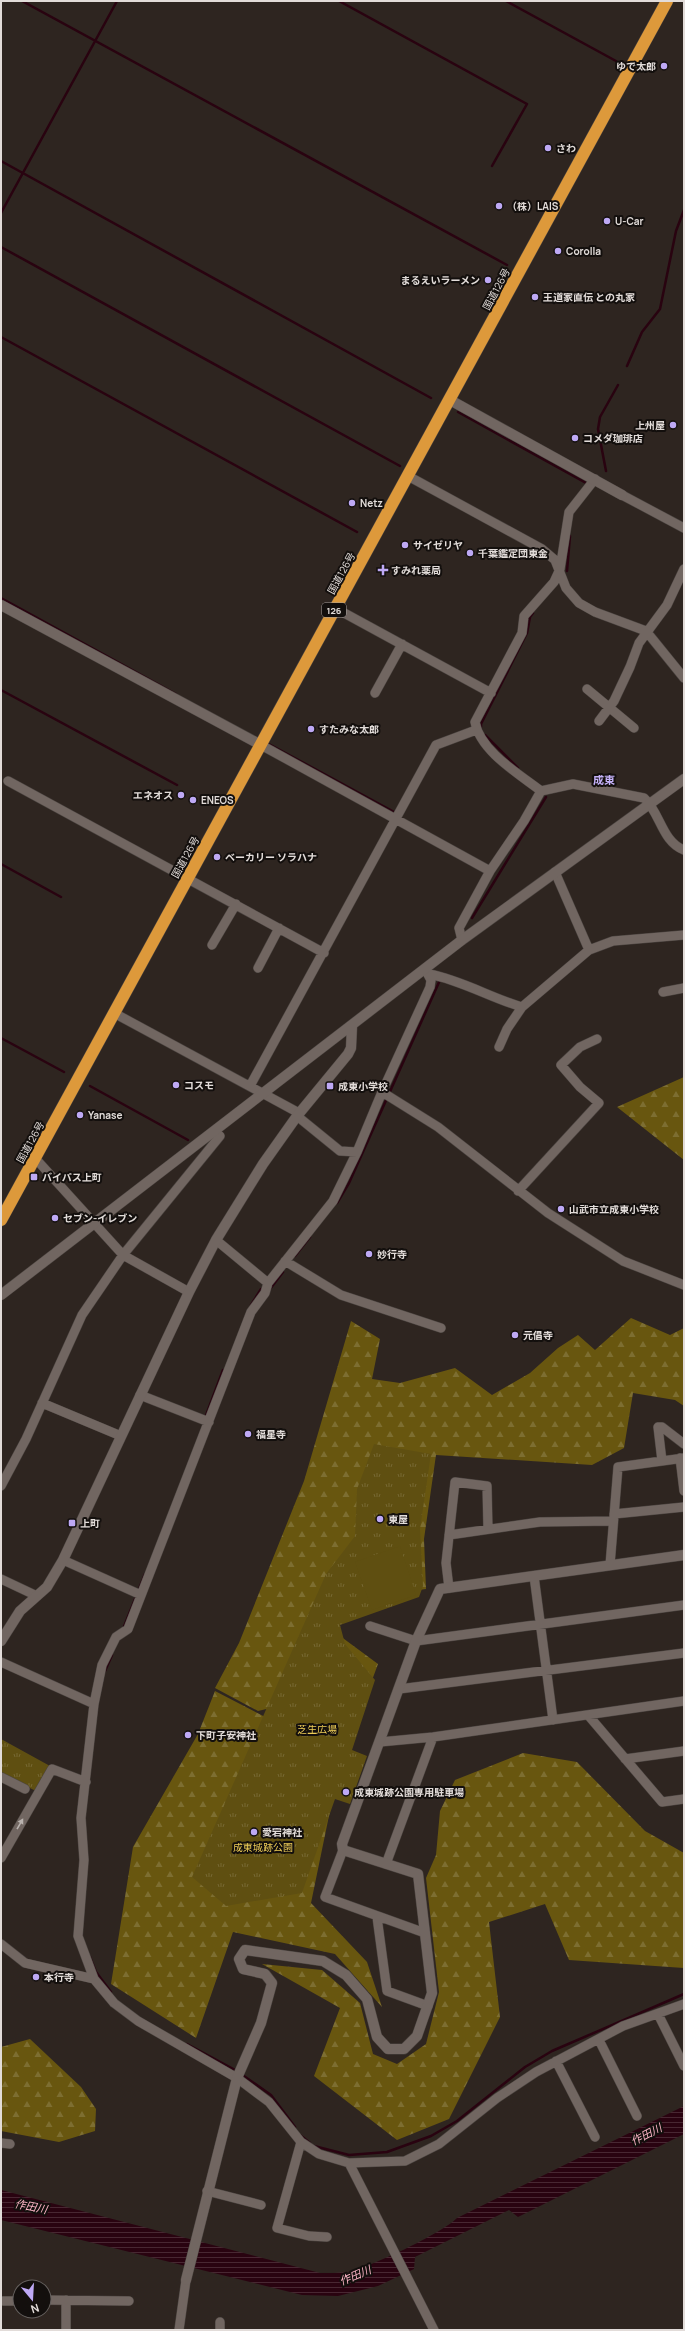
<svg xmlns="http://www.w3.org/2000/svg" width="685" height="2331" font-family="Manrope,'Noto Sans JP',sans-serif">
<defs>
<pattern id="forest-firs" width="22" height="20" patternUnits="userSpaceOnUse"><rect width="22" height="20" fill="#68560f"/><path d="M5 1l3.5 6h-7zM16 11l3.5 6h-7z" fill="#7d6e31"/></pattern>
<pattern id="park-tufts" width="24" height="20" patternUnits="userSpaceOnUse"><rect width="24" height="20" fill="#5f4f11"/><path d="M3 7l-1-3M5 7V3M7 7l1-3M15 17l-1-3M17 17v-4M19 17l1-3" fill="none" stroke="#766833"/></pattern>
<pattern id="water-rules" width="6" height="5" patternUnits="userSpaceOnUse"><rect width="6" height="5" fill="#290310"/><path d="M0 2.5h6" fill="none" stroke="#482732"/></pattern>
</defs>
<rect width="100%" height="100%" fill="#2e2520"/>
<!-- forest -->
<path fill="url(#forest-firs)" d="M684,1077V1160L617,1107Z
M631,1318L670,1335L684,1328V1406L675,1400L633,1393L624,1448L592,1465L436,1455L424,1539L426,1589L419,1590L350,1559L336,1633L378,1664L338,1772L311,1903L367,1962L382,2007L335,1954L233,1932L196,2038L111,1984L133,1847L198,1734L215,1691L327,1749L279,1706L258,1711L215,1688L239,1643L304,1481L351,1321L380,1339L372,1379L400,1383L455,1368L492,1395L530,1373L558,1348L578,1335L595,1350Z
M523,1753L577,1762L645,1831L684,1853V1968L569,1960L545,1904L489,1922L500,2017L449,2119L397,2140L314,2076L340,2008L262,1964L322,1970L360,2003L373,2054L397,2064L426,2044L439,1992L426,1878L436,1855L440,1811L455,1780Z
M30,2039L81,2087L96,2109L95,2131L59,2142L1,2131V2047Z"/>
<!-- park -->
<path fill="url(#park-tufts)" d="M374,1444L431,1454L420,1529L423,1586L419,1597L340,1625L345,1644L375,1680L352,1750L367,1756L350,1804L335,1799L302,1893L226,1906L192,1877L326,1574L355,1536L357,1489Z
M1,1739L50,1766L36,1791L1,1774Z"/>
<!-- pitch -->
<path fill="#5f4f11" d="M400,1546L416,1595L372,1610L355,1562Z"/>
<!-- water -->
<path fill="url(#water-rules)" d="M684,2106V2134L518,2217L509,2210L415,2257L414,2269L378,2286L338,2296L302,2295L1,2220V2190L320,2273C329,2273 339,2273 348,2272C370,2267 441,2234 457,2218Z"/>
<g fill="none" stroke-linecap="round" stroke-linejoin="round">
<!-- stream -->
<path stroke="#290310" stroke-width="2.5" d="M22,1L507,265
M339,1L527,104L492,166
M506,1L616,61
M1,161L431,398
M1,213L117,1
M1,247L400,466
M1,337L357,532
M627,366L642,332L660,309L676,231L684,210
M458,412L586,483
M606,471L598,429L600,417L618,385
M567,571L570,536
M1,598L176,694
M1,690L177,785
M481,727V724L527,633L530,617L533,613
M485,735L518,768
M267,743L396,813
M1,864L61,897
M472,918L546,797
M1,1038L64,1072
M90,1086L188,1140
M337,1203L349,1183L440,980
M295,1256L310,1237
M270,1289L283,1272
M251,1305L261,1289H263
M205,1418L223,1370
M123,1629L145,1574
M105,1671L112,1655
M90,1957L96,1972L111,1992
M187,2044L237,2071
M241,2074L271,2095L295,2127
M300,2135L310,2143
M314,2146L349,2155L387,2152L431,2136L457,2121L525,2067L552,2051L684,1994"/>
<defs>
<path id="street" d="M408,476L542,549L555,560L566,588L579,603L595,612L646,631L684,678
M622,495L684,528
M335,608L491,693
M587,689L634,728
M375,693L402,644
M599,721L614,701L630,667L639,643L667,605L684,569
M261,745L490,871
M8,781L324,953
M541,791C519,774 480,751 475,722L522,633L524,616L554,582L560,569L569,512L595,479
M555,872L589,950
M462,940L459,928L490,871L524,821L541,791L573,784L644,798C660,812 662,842 684,850
M212,945L236,904
M258,968L279,928
M425,969L431,980L430,987L382,1092L357,1152L333,1201L268,1283L265,1293L251,1312L128,1629L116,1637L102,1665L94,1704L81,1818L84,1860L78,1936L94,1979L114,2003L138,2021L237,2078L269,2102L301,2142L319,2154L349,2163L405,2161L439,2144L497,2098L536,2072L623,2026L684,2004
M429,974C461,980 491,998 522,1007
M663,992L684,988
M114,1013L299,1113
M499,1047L507,1029L522,1007L589,950L613,941L684,935
M250,1086L436,745L476,730
M382,1092L438,1127L548,1213L623,1261L684,1285
M297,1116L340,1151L357,1152
M35,1158L123,1255L189,1292
M518,1191L599,1103L580,1087L561,1065L580,1047L597,1039
M216,1240L268,1283
M285,1261L341,1295L441,1328
M140,1395L209,1422
M42,1403L121,1436
M680,1458L684,1491
M662,1461L658,1427H662L684,1444
M1,1486L26,1439L82,1315L123,1255L220,1136L214,1131
M614,1514L684,1507
M449,1535L540,1522L613,1521
M63,1560L141,1595
M610,1565L618,1467L684,1458
M534,1576L553,1720
M1,1579L37,1596
M449,1588L446,1563L455,1482L487,1486L488,1529
M370,1626L416,1641L684,1605
M1,1662L94,1704
M399,1689L684,1653
M588,1715L662,1802L684,1799
M380,1742L433,1737L684,1701
M625,1759L684,1751
M1,1777L25,1789
M343,1850L325,1897L425,1933
M1,1858L52,1769L86,1782
M386,1864L433,1737
M377,1917L387,1991L428,2006
M1,1944L25,1963L94,1979
M658,2014L684,2066
M599,2040L637,2116
M556,2061L595,2137
M301,2142L277,2228L309,2236L327,2237
M1,2143L10,2144
M349,2163L434,2330
M207,2191L261,2205
M44,2300L129,2301
M66,2300V2330
M3,2301H20
M220,2322V2330
M179,2330L186,2280"/>
<path id="secondary" d="M450,400L622,495
M1,605L261,745
M1,1295L462,940L684,779
M1,1641L20,1611L47,1587L63,1560L189,1292L216,1240L263,1164L297,1116L348,1054L351,1048L352,1026
M186,2280L237,2078L261,2023L272,1983L265,1974L243,1969L239,1959L245,1950L323,1961L346,1975L367,1999L377,2037L388,2049H404L417,2036L432,1993L418,1874L343,1850L342,1844L416,1641L440,1589L684,1555"/>
<path id="highway" d="M1,1220L667,1"/>
</defs>
<!-- street casing -->
<use href="#street" stroke="#4b4440" stroke-width="10"/>
<!-- secondary casing -->
<use href="#secondary" stroke="#4b4440" stroke-width="11"/>
<!-- highway casing -->
<use href="#highway" stroke="#4b4440" stroke-width="13"/>
<!-- street -->
<use href="#street" stroke="#716661" stroke-width="9"/>
<!-- secondary -->
<use href="#secondary" stroke="#716661" stroke-width="10"/>
<!-- highway -->
<use href="#highway" stroke="#dd993b" stroke-width="12"/>
</g>
<!-- one-way arrows -->
<defs><path id="oneway-solid" d="M-6-.8H1V-3.2L6.5 0L1 3.2V.8H-6Z"/></defs>
<use fill="#bab3af" href="#oneway-solid" transform="translate(20 1824) rotate(-60)"/>
<!-- markers -->
<g fill="#bea9f5" stroke="#130f0d" stroke-width="1.5">
<circle cx="664" cy="66" r="4"/>
<circle cx="548" cy="148" r="4"/>
<circle cx="499" cy="206" r="4"/>
<circle cx="607" cy="221" r="4"/>
<circle cx="558" cy="251" r="4"/>
<circle cx="488" cy="280" r="4"/>
<circle cx="535" cy="297" r="4"/>
<circle cx="673" cy="425" r="4"/>
<circle cx="575" cy="438" r="4"/>
<circle cx="352" cy="503" r="4"/>
<circle cx="405" cy="545" r="4"/>
<circle cx="470" cy="553" r="4"/>
<path d="M381 564h4v4h4v4h-4v4h-4v-4h-4v-4h4z"/>
<circle cx="311" cy="729" r="4"/>
<circle cx="181" cy="795" r="4"/>
<circle cx="193" cy="800" r="4"/>
<circle cx="217" cy="857" r="4"/>
<circle cx="176" cy="1085" r="4"/>
<rect x="326" y="1082" width="8" height="8" rx="2"/>
<circle cx="80" cy="1115" r="4"/>
<rect x="30" y="1173" width="8" height="8" rx="2"/>
<circle cx="561" cy="1209" r="4"/>
<circle cx="55" cy="1218" r="4"/>
<circle cx="369" cy="1254" r="4"/>
<circle cx="515" cy="1335" r="4"/>
<circle cx="248" cy="1434" r="4"/>
<circle cx="380" cy="1519" r="4"/>
<rect x="68" y="1519" width="8" height="8" rx="2"/>
<circle cx="188" cy="1735" r="4"/>
<circle cx="346" cy="1792" r="4"/>
<circle cx="254" cy="1832" r="4"/>
<circle cx="36" cy="1977" r="4"/>
</g>
<g text-anchor="middle" dominant-baseline="central" stroke-width="4" stroke-linejoin="round" paint-order="stroke">
<!-- shield labels -->
<rect fill="#130f0d" stroke="#a49e9c" stroke-width="1" x="322" y="603" width="24" height="14" rx="3"/>
<g font-size="9" font-weight="bold" fill="#e2dcd9">
<text x="334" y="610">126</text>
</g>
<!-- poi labels -->
<g font-size="10" font-weight="bold" fill="#e2dcd9" stroke="#130f0d" text-anchor="start">
<text x="656" y="66" text-anchor="end">ゆで太郎</text>
<text x="556" y="148">さわ</text>
<text x="507" y="206">（株）LAIS</text>
<text x="615" y="221">U-Car</text>
<text x="566" y="251">Corolla</text>
<text x="480" y="280" text-anchor="end">まるえいラーメン</text>
<text x="543" y="297">王道家直伝 との丸家</text>
<text x="665" y="425" text-anchor="end">上州屋</text>
<text x="583" y="438">コメダ珈琲店</text>
<text x="360" y="503">Netz</text>
<text x="413" y="545">サイゼリヤ</text>
<text x="478" y="553">千葉鑑定団東金</text>
<text x="391" y="570">すみれ薬局</text>
<text x="319" y="729">すたみな太郎</text>
<text x="173" y="795" text-anchor="end">エネオス</text>
<text x="201" y="800">ENEOS</text>
<text x="225" y="857">ベーカリー ソラハナ</text>
<text x="184" y="1085">コスモ</text>
<text x="338" y="1086">成東小学校</text>
<text x="88" y="1115">Yanase</text>
<text x="42" y="1177">バイパス上町</text>
<text x="569" y="1209">山武市立成東小学校</text>
<text x="63" y="1218">セブン-イレブン</text>
<text x="377" y="1254">妙行寺</text>
<text x="523" y="1335">元倡寺</text>
<text x="256" y="1434">福星寺</text>
<text x="388" y="1519">東屋</text>
<text x="80" y="1523">上町</text>
<text x="196" y="1735">下町子安神社</text>
<text x="354" y="1792">成東城跡公園専用駐車場</text>
<text x="262" y="1832">愛宕神社</text>
<text x="44" y="1977">本行寺</text>
</g>
<!-- street labels -->
<g font-size="10" fill="#e2dcd9" stroke="#130f0d">
<text transform="translate(496 289) rotate(-62)">国道126号</text>
<text transform="translate(341 573) rotate(-61)">国道126号</text>
<text transform="translate(185 857) rotate(-61)">国道126号</text>
<text transform="translate(30 1142) rotate(-61)">国道126号</text>
</g>
<!-- park labels -->
<g font-size="10" fill="#eecd58" stroke="#130f0d">
<text x="317" y="1729">芝生広場</text>
<text x="263" y="1847">成東城跡公園</text>
</g>
<!-- neighbourhood labels -->
<g font-size="11" font-weight="bold" fill="#c4b1f8" stroke="#130f0d">
<text x="604" y="779">成東</text>
</g>
<!-- water labels -->
<g font-size="11" font-style="italic" fill="#fcb5c6" stroke="#130f0d">
<text transform="translate(646 2134) rotate(-27)">作田川</text>
<text transform="translate(31 2206) rotate(11)">作田川</text>
<text transform="translate(355 2275) rotate(-23)">作田川</text>
</g>
</g>
<!-- border -->
<rect width="685" height="2331" fill="none" stroke="#e2dcd9" stroke-width="4"/>
<!-- north arrow -->
<g transform="translate(32 2299) rotate(162)"><circle r="19" fill="#130f0d" stroke="#66615f"/>
<path d="M0-3L7 15L0 10L-7 15Z" fill="#bea9f5"/>
<text y="-6" font-size="11" font-weight="bold" text-anchor="middle" fill="#e2dcd9">N</text>
</g>
</svg>
